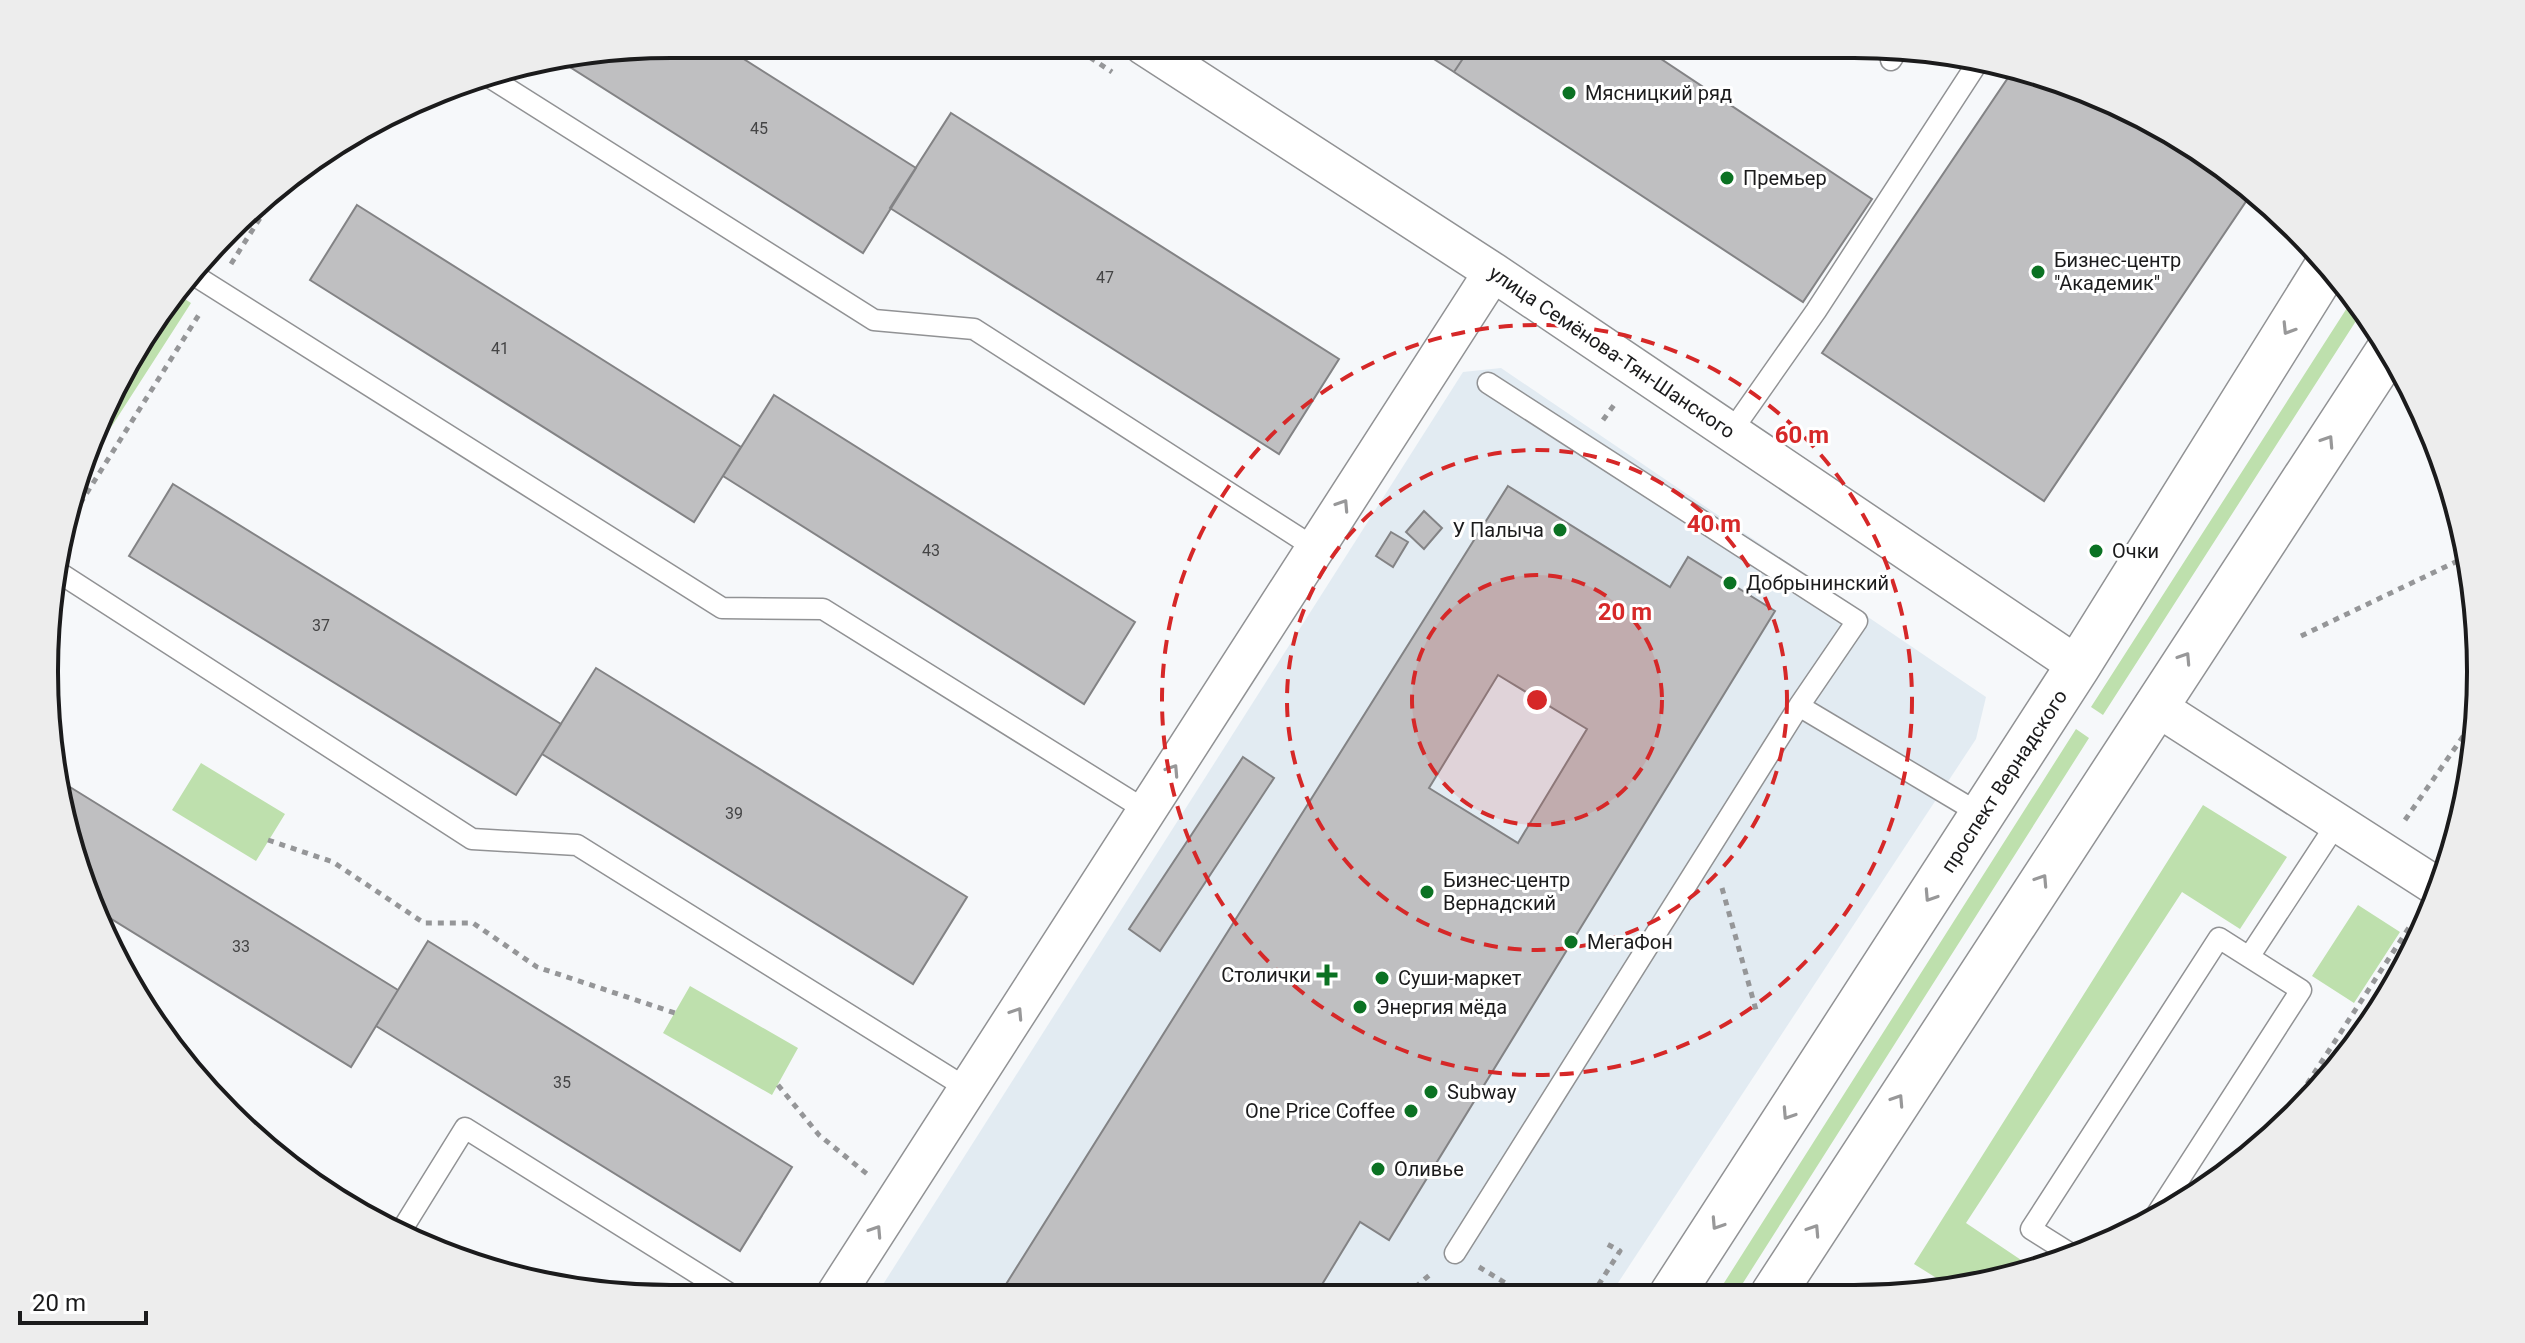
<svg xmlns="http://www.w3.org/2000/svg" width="2525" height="1343" font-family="Roboto,sans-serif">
<rect width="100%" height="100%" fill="#f6f8fa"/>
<!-- built -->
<path fill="#e2ebf2" d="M1501,368L1986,697L1976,739L1610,1295L875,1297L1463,372Z"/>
<!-- green -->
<path fill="#bee0ad" d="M177,294L191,303L81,474L150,323Z
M2354,297L2363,310L2103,715L2091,707Z
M2076,729L2089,738L1736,1294H1717Z
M201,763L285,814L256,861L172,810Z
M2203,805L2287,857L2240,929L2182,892L1966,1223L2033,1268L1954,1289L1914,1264Z
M2358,905L2400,932L2354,1003L2312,976Z
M690,986L798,1048L772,1095L663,1033Z"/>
<!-- building -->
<path fill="#bfbfc1" stroke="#838385" stroke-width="2" fill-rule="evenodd" d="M672,44H720L916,168L863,253L562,62Z
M1412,45H1472L1454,72Z
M1472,45H1640L1872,199L1803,302L1454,72Z
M2016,66L2131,109L2236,174L2253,191L2044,501L1822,353Z
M951,113L1339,359L1279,454L890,208Z
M357,205L741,447L694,522L310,280Z
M774,395L1135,622L1084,704L723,476Z
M173,484L561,724L516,795L129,556Z
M1508,486L1670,587L1688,557L1775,611L1389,1240L1360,1222L1315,1296L998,1297ZM1498,675L1587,729L1518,843L1429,788Z
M1424,511L1442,528L1424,549L1406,532Z
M1391,532L1408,542L1393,567L1376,556Z
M596,668L967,897L913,984L542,754Z
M1243,757L1274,778L1160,951L1129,929Z
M57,779L398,990L351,1067L97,910Z
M428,941L792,1167L740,1251L376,1026Z"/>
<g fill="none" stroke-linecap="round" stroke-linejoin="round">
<defs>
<path id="lane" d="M1891,60L1900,46
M486,75L874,320L974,329L1315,548
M194,275L722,608L823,609L1147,811
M1488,383L1857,621L1799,706L1982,815
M1731,432L1816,311L1980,59
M55,570L472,839L577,845L968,1089
M2249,957L2337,823
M398,1236L465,1128L735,1297
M1455,1253L1799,706
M2074,1256L2031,1229L2219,938L2301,990L2153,1220"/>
<path id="street" d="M1143,45L1493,272L2078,666
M2154,705L2439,888
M834,1297L1493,272"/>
<path id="primary" d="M1672,1294L2078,666L2329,263
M1773,1294L2390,348"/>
</defs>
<!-- lane casing -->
<use href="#lane" stroke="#919294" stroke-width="23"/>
<!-- street casing -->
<use href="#street" stroke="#919294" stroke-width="41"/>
<!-- primary casing -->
<use href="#primary" stroke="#919294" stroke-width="47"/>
<!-- path -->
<path stroke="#959698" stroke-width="5" stroke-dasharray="6 6" stroke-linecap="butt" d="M1070,44L1112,72
M231,264L284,180
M1603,420L1614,405
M61,534L200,313
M2301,636L2468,556
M2405,820L2480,712
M268,840L333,862L424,923H473L537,967L675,1013
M1722,888L1756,1010
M778,1085L819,1135L867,1174
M2281,1124L2412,923
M1479,1267L1525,1295
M1406,1295L1433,1272
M1592,1295L1620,1251L1607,1244"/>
<!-- lane -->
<use href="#lane" stroke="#fff" stroke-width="20"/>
<!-- street -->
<use href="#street" stroke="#fff" stroke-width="38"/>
<!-- primary -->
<use href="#primary" stroke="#fff" stroke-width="44"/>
</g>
<!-- one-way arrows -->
<defs><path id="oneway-chevron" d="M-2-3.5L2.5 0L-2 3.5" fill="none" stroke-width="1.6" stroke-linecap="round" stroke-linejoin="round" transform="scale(2)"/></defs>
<g stroke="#989899">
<use href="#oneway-chevron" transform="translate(2288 329) rotate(122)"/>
<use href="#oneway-chevron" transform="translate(2328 441) rotate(-57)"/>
<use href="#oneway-chevron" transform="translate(1343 505) rotate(-57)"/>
<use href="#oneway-chevron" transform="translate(2185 658) rotate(-57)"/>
<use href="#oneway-chevron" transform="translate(1173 770) rotate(-57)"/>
<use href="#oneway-chevron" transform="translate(2042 880) rotate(-57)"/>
<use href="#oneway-chevron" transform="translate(1930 896) rotate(123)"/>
<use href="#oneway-chevron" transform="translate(1017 1013) rotate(-57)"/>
<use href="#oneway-chevron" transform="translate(1898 1100) rotate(-57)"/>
<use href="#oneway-chevron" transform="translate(1788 1114) rotate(123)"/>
<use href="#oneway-chevron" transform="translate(1717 1224) rotate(123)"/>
<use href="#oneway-chevron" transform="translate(1814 1230) rotate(-57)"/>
<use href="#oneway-chevron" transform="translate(876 1231) rotate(-57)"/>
</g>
<!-- distance rings -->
<circle cx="1537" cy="700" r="125" fill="#d62828" fill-opacity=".12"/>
<g fill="none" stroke="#d62828" stroke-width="4" stroke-dasharray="14 10">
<circle cx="1537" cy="700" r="125"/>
<circle cx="1537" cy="700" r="250"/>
<circle cx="1537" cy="700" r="375"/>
</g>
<!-- markers -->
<g fill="#0b7223" stroke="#fff" stroke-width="3">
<circle cx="1569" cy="93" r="8"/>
<circle cx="1727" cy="178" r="8"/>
<circle cx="2038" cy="272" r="8"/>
<circle cx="1560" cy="530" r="8"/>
<circle cx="2096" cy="551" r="8"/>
<circle cx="1730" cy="583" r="8"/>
<circle cx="1427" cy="892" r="8"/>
<circle cx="1571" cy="942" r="8"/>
<path d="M1323 963h8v8h8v8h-8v8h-8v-8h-8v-8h8z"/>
<circle cx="1382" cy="978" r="8"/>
<circle cx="1360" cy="1007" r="8"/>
<circle cx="1431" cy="1092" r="8"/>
<circle cx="1411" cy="1111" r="8"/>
<circle cx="1378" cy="1169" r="8"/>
</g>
<g text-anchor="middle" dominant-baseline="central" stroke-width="6" stroke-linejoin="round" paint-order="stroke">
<!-- number labels -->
<g font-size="16" fill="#444445">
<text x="759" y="128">45</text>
<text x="1105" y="277">47</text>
<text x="500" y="348">41</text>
<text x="931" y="550">43</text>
<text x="321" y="625">37</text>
<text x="734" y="813">39</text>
<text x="241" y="946">33</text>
<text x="562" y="1082">35</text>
</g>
<!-- poi labels -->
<g font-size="20" fill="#1b1b1c" stroke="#fff" text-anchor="start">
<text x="1585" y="93">Мясницкий ряд</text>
<text x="1743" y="178">Премьер</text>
<text x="2054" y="260">Бизнес-центр<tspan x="2054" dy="23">"Академик"</tspan></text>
<text x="1544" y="530" text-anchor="end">У Палыча</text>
<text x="2112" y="551">Очки</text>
<text x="1746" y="583">Добрынинский</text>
<text x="1443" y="880">Бизнес-центр<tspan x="1443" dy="23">Вернадский</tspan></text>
<text x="1587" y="942">МегаФон</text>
<text x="1311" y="975" text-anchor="end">Столички</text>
<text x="1398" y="978">Суши-маркет</text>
<text x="1376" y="1007">Энергия мёда</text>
<text x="1447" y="1092">Subway</text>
<text x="1395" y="1111" text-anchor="end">One Price Coffee</text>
<text x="1394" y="1169">Оливье</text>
</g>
<!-- street labels -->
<g font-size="20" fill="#1b1b1c" stroke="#fff">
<text transform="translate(1612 352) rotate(34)">улица Семёнова-Тян-Шанского</text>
<text transform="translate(2004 781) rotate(-57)">проспект Вернадского</text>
</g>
</g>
<!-- crop -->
<path d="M0 0H2525V1343H0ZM671 58H1854A613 613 0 0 1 2467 671V672A613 613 0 0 1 1854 1285H671A613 613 0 0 1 58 672V671A613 613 0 0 1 671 58Z" fill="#ededed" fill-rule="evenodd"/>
<path fill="none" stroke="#1b1b1c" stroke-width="4" d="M671 58H1854A613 613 0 0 1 2467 671V672A613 613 0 0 1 1854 1285H671A613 613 0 0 1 58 672V671A613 613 0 0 1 671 58Z"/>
<circle cx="1537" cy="700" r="12" fill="#d62828" stroke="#fff" stroke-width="4"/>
<g font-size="24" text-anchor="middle" font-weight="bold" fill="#d62828" stroke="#fff" stroke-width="6" stroke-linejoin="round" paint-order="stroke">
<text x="1802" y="443">60 m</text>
<text x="1714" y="532">40 m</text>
<text x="1625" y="620">20 m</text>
</g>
<!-- scale -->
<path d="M20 1311v12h126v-12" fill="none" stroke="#1b1b1c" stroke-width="4"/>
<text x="32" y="1311" font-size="24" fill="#1b1b1c" stroke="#ffffff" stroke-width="6" paint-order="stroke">20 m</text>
</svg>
